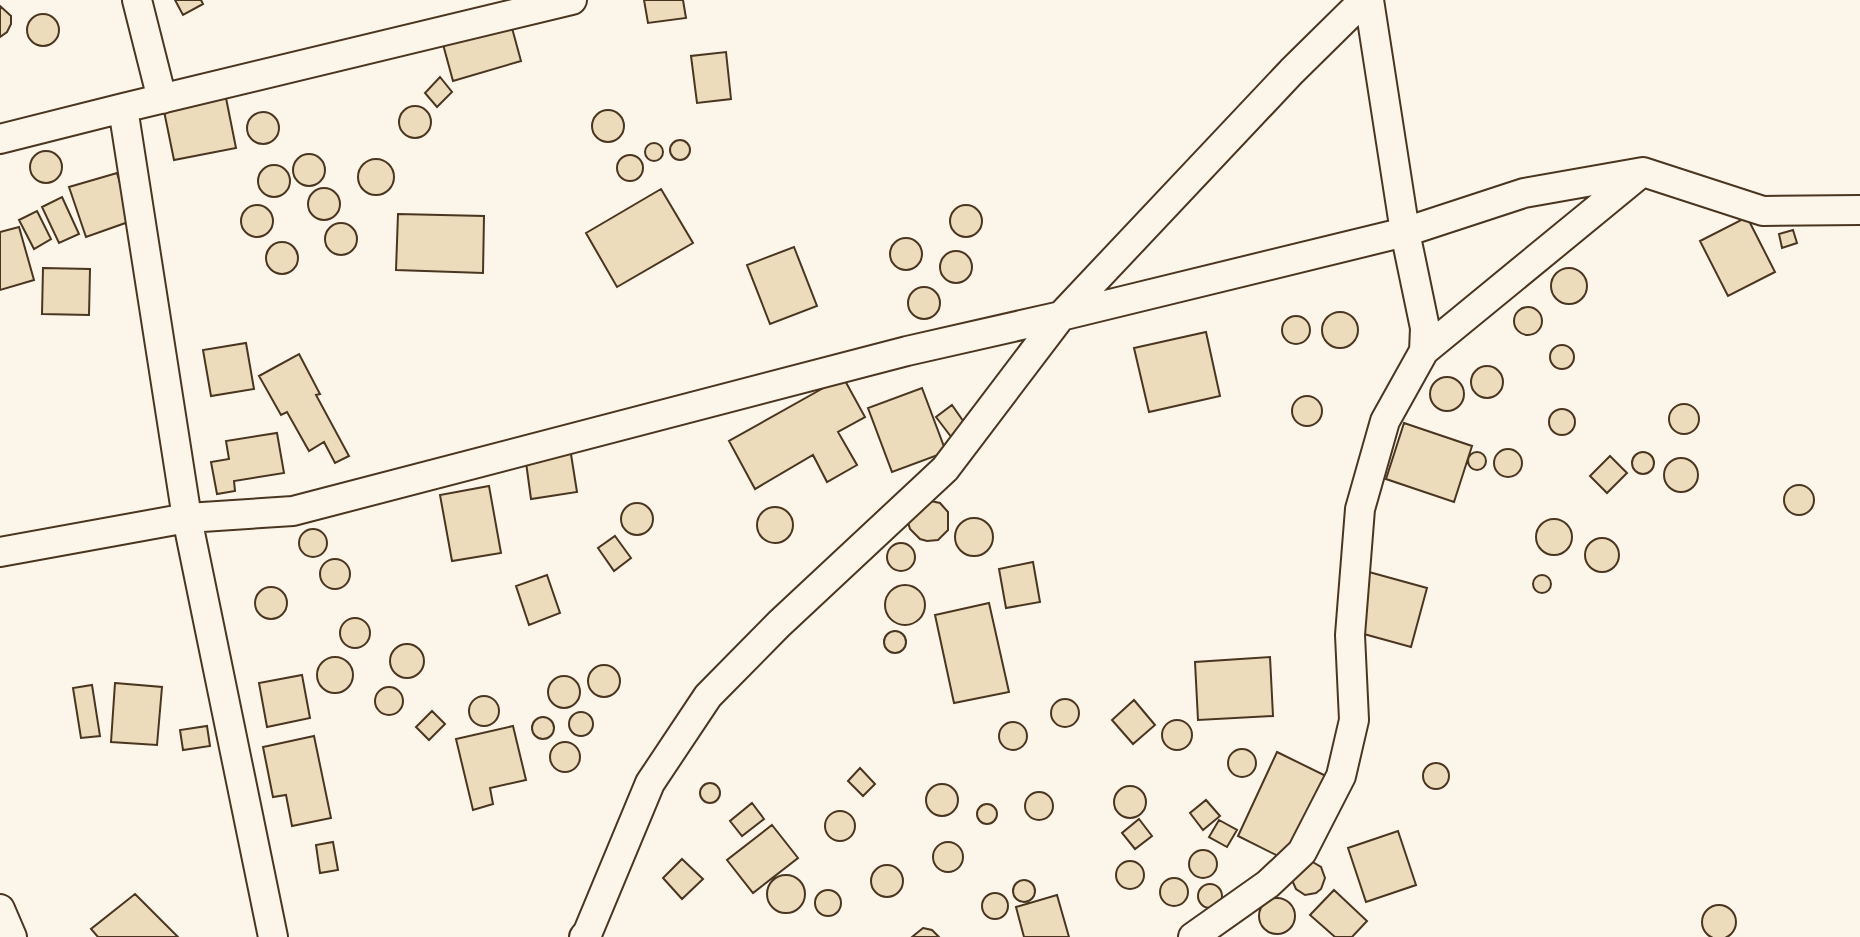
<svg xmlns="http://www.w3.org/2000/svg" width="1860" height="937" font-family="Raleway,sans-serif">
<rect width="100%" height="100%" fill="#fbf6e9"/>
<!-- building -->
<path fill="#ecdcbc" stroke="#4a3520" stroke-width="2" d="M175,0H201L203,4L183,15Z
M644,0H683L686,18L648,23Z
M0,6L11,16V24L7,32L0,37Z
M27 30a16 16 0 1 1 32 0a16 16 0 1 1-32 0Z
M509,17L521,61L453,81L441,37Z
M726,52L731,99L697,103L691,56Z
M440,77L452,92L437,107L425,93Z
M226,98L236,148L174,160L164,111Z
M399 122a16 16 0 1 1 32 0a16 16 0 1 1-32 0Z
M592 126a16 16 0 1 1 32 0a16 16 0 1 1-32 0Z
M247 128a16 16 0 1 1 32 0a16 16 0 1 1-32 0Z
M670 150a10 10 0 1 1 20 0a10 10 0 1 1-20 0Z
M645 152a9 9 0 1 1 18 0a9 9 0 1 1-18 0Z
M30 167a16 16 0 1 1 32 0a16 16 0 1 1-32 0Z
M293 170a16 16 0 1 1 32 0a16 16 0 1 1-32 0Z
M617 168a13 13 0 1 1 26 0a13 13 0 1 1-26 0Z
M358 177a18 18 0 1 1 36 0a18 18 0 1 1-36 0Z
M258 181a16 16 0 1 1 32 0a16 16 0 1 1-32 0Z
M117,173L131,221L86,237L69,187Z
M308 204a16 16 0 1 1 32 0a16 16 0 1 1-32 0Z
M661,189L693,243L617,287L586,233Z
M62,197L79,234L59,243L42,207Z
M950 221a16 16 0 1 1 32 0a16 16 0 1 1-32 0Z
M241 221a16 16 0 1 1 32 0a16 16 0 1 1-32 0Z
M37,211L51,239L34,249L19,220Z
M398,214L484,216L483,273L396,270Z
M1747,217L1775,272L1728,296L1700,241Z
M325 239a16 16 0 1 1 32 0a16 16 0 1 1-32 0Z
M19,227L34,280L0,290V232Z
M1793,230L1797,243L1782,248L1779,234Z
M890 254a16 16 0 1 1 32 0a16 16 0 1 1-32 0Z
M266 258a16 16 0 1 1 32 0a16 16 0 1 1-32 0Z
M794,247L817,306L770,324L747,265Z
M940 267a16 16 0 1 1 32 0a16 16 0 1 1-32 0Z
M1551 286a18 18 0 1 1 36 0a18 18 0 1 1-36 0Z
M43,268L90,269L89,315L42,314Z
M908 303a16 16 0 1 1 32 0a16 16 0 1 1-32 0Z
M1514 321a14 14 0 1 1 28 0a14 14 0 1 1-28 0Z
M1322 330a18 18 0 1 1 36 0a18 18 0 1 1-36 0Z
M1282 330a14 14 0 1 1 28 0a14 14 0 1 1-28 0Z
M1206,332L1220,396L1149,412L1134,348Z
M246,343L254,389L211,396L203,350Z
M1550 357a12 12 0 1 1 24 0a12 12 0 1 1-24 0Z
M299,354L320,394L316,395L349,456L335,463L324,442L309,451L287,412L281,415L259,376Z
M1471 382a16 16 0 1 1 32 0a16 16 0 1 1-32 0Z
M843,377L865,417L838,432L857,465L827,482L813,455L755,489L729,441Z
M1430 394a17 17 0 1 1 34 0a17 17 0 1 1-34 0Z
M922,388L946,452L892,472L868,408Z
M1292 411a15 15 0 1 1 30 0a15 15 0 1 1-30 0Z
M1669 419a15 15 0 1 1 30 0a15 15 0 1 1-30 0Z
M952,405L968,428L952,438L936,417Z
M1549 422a13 13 0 1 1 26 0a13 13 0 1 1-26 0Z
M1404,423L1472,446L1454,502L1386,479Z
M277,433L284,473L234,481L235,491L217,494L211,462L229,459L226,441Z
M570,448L577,492L531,499L525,455Z
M1494 463a14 14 0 1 1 28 0a14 14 0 1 1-28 0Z
M1632 463a11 11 0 1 1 22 0a11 11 0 1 1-22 0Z
M1468 461a9 9 0 1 1 18 0a9 9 0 1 1-18 0Z
M1610,456L1627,473L1607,493L1590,476Z
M1664 475a17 17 0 1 1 34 0a17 17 0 1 1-34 0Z
M1784 500a15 15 0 1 1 30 0a15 15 0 1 1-30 0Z
M489,486L501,553L452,561L440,495Z
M926,500L940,503L948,512V530L938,540L927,541L920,539L910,529L908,522Z
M621 519a16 16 0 1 1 32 0a16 16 0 1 1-32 0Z
M757 525a18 18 0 1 1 36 0a18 18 0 1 1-36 0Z
M955 537a19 19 0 1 1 38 0a19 19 0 1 1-38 0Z
M1536 537a18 18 0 1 1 36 0a18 18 0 1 1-36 0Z
M299 543a14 14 0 1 1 28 0a14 14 0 1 1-28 0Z
M615,536L631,558L614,571L598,548Z
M1585 555a17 17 0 1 1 34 0a17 17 0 1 1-34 0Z
M887 557a14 14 0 1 1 28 0a14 14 0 1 1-28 0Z
M320 574a15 15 0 1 1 30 0a15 15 0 1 1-30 0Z
M1033,562L1040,602L1006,608L999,569Z
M1369,572L1427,588L1411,647L1353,631Z
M1533 584a9 9 0 1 1 18 0a9 9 0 1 1-18 0Z
M547,575L560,613L529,625L516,586Z
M885 605a20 20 0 1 1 40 0a20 20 0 1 1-40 0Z
M255 603a16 16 0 1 1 32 0a16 16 0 1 1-32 0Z
M989,603L1009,692L954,703L935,615Z
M340 633a15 15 0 1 1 30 0a15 15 0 1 1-30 0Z
M884 642a11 11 0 1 1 22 0a11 11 0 1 1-22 0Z
M390 661a17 17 0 1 1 34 0a17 17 0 1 1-34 0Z
M1270,657L1273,716L1198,720L1195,662Z
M317 675a18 18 0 1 1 36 0a18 18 0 1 1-36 0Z
M588 681a16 16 0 1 1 32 0a16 16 0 1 1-32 0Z
M302,675L310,718L267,727L259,683Z
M548 692a16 16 0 1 1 32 0a16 16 0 1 1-32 0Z
M115,683L162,687L157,745L111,742Z
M92,685L100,736L81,738L73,688Z
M375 701a14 14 0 1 1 28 0a14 14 0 1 1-28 0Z
M469 711a15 15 0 1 1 30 0a15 15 0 1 1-30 0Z
M1051 713a14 14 0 1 1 28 0a14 14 0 1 1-28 0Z
M1134,700L1155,725L1133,744L1112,720Z
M432,711L445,724L429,740L416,727Z
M569 724a12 12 0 1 1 24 0a12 12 0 1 1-24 0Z
M532 728a11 11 0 1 1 22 0a11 11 0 1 1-22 0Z
M1162 735a15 15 0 1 1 30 0a15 15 0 1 1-30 0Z
M999 736a14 14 0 1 1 28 0a14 14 0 1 1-28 0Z
M207,726L210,746L183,750L180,730Z
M513,726L526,780L490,788L493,804L473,810L456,739Z
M314,736L331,818L292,826L286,795L273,797L263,747Z
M550 757a15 15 0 1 1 30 0a15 15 0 1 1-30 0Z
M1228 763a14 14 0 1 1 28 0a14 14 0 1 1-28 0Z
M1277,752L1328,777L1288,861L1238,836Z
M1423 776a13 13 0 1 1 26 0a13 13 0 1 1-26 0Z
M860,768L875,784L863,796L848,781Z
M700 793a10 10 0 1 1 20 0a10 10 0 1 1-20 0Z
M926 800a16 16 0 1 1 32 0a16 16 0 1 1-32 0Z
M1114 802a16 16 0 1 1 32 0a16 16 0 1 1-32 0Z
M1025 806a14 14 0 1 1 28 0a14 14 0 1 1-28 0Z
M1206,800L1220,816L1203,830L1190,813Z
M752,803L764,819L742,836L730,821Z
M977 814a10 10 0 1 1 20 0a10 10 0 1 1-20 0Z
M825 826a15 15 0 1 1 30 0a15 15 0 1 1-30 0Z
M1139,819L1152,836L1135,849L1122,833Z
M1219,820L1237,830L1227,847L1209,837Z
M772,825L798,858L753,893L727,860Z
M1398,831L1416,885L1366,902L1348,848Z
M933 857a15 15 0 1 1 30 0a15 15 0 1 1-30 0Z
M333,842L338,870L320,873L316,845Z
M1189 864a14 14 0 1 1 28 0a14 14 0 1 1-28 0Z
M682,859L703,879L682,899L663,878Z
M1116 875a14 14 0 1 1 28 0a14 14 0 1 1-28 0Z
M1311,861L1321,867L1325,878L1321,889L1316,893L1305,895L1296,889L1291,878Z
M871 881a16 16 0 1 1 32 0a16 16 0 1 1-32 0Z
M767 894a19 19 0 1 1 38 0a19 19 0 1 1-38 0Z
M1160 892a14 14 0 1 1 28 0a14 14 0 1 1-28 0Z
M1013 891a11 11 0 1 1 22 0a11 11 0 1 1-22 0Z
M1198 896a12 12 0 1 1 24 0a12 12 0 1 1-24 0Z
M815 903a13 13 0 1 1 26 0a13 13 0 1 1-26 0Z
M1334,890L1367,921L1352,937H1335L1310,915Z
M982 906a13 13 0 1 1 26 0a13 13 0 1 1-26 0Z
M135,894L178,937H98L91,929Z
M1057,895L1069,937H1024L1016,907Z
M1259 916a18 18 0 1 1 36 0a18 18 0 1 1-36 0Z
M1702 922a17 17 0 1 1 34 0a17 17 0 1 1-34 0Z
M923,928L932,930L939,937H912Z"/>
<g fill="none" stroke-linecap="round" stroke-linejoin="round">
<defs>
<path id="street" d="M137,0L162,99
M123,108L187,518L273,937
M0,139L123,108L572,0
M1424,351L1641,173
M0,552L187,518L293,511L907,351L1061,316L1405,232L1524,193L1643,172L1763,211L1860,210
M0,909L12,937
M584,937L588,932L650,783L708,696L779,624L945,469L1061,316L1292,71L1364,0
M1193,937L1268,884L1302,852L1341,776L1354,720L1350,635L1360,509L1385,421L1424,351L1425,328L1405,232L1369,0"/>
</defs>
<!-- street casing -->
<use href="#street" stroke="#4a3520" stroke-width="32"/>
<!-- street -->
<use href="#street" stroke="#fbf6e9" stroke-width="28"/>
</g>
</svg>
